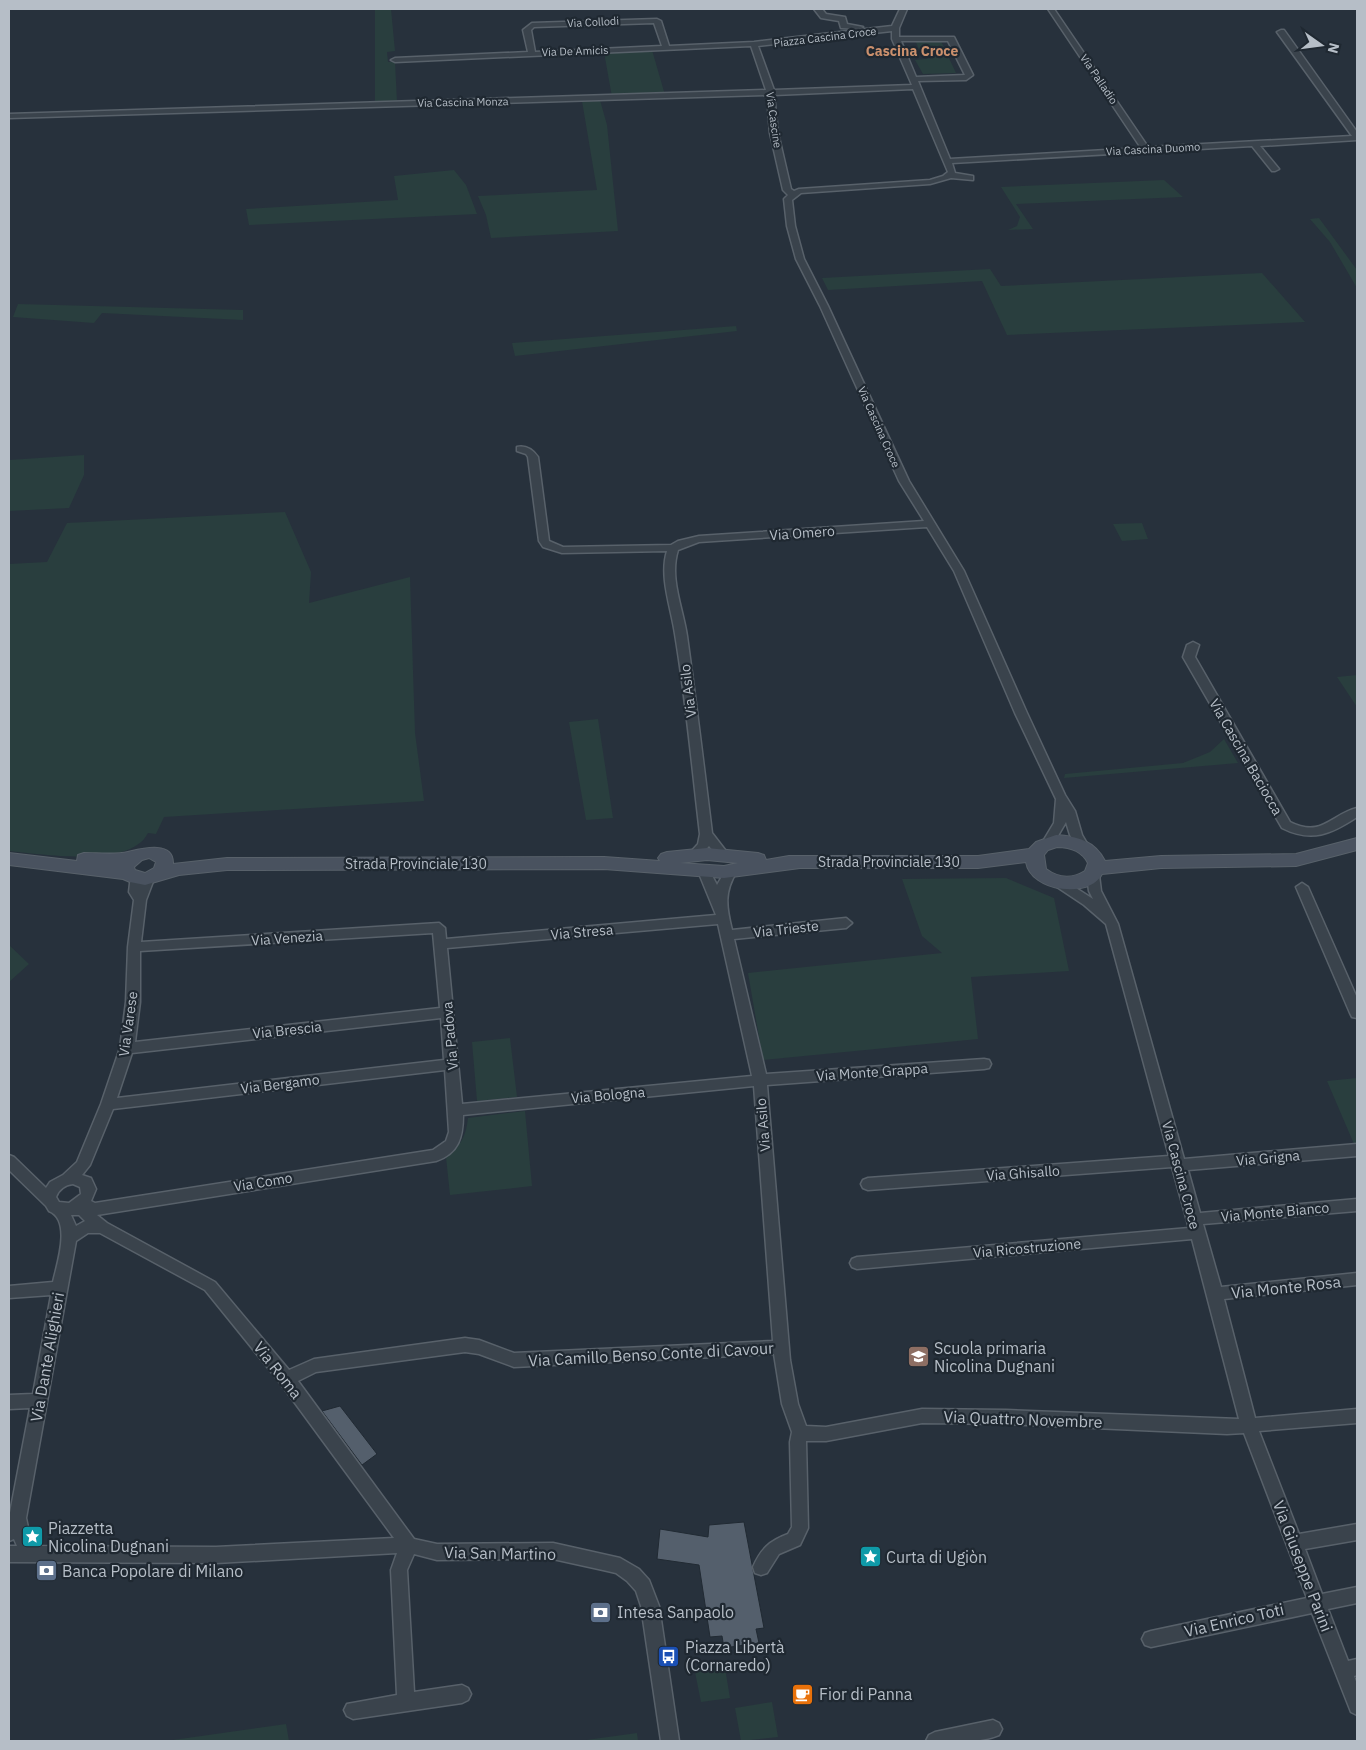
<svg xmlns="http://www.w3.org/2000/svg" width="1366" height="1750" font-family="'IBM Plex Sans',sans-serif">
<rect width="100%" height="100%" fill="#27313c"/>
<!-- green -->
<path fill="#293e3e" d="M375,9H391L395,51L387,52L388,62H395L397,102H375Z
M940,39L956,73L923,74L915,60L933,58L930,55L922,56L915,40Z
M652,50L665,95L612,97L604,52Z
M600,100L607,125L618,231L491,238L486,215L478,196L597,190L582,101Z
M454,170L466,185L477,214L249,225L246,209L398,200L394,176Z
M1164,180L1183,197L1016,204L1033,229L1008,230L1017,226L1020,217L1001,187Z
M1319,218L1357,270V288L1330,242L1310,219Z
M990,269L1001,286L1262,273L1305,322L1007,335L982,281L828,290L822,278Z
M18,304L243,310V320L102,313L94,323L13,317Z
M736,326L737,331L515,356L512,343Z
M84,455V475L69,508L9,511V460Z
M285,512L311,572L309,603L410,577L415,733L424,801L164,817L156,834L148,833C130,869 42,854 9,851V564L47,562L67,523Z
M1142,523L1148,539L1122,541L1113,524Z
M1357,675V707L1337,677Z
M598,719L613,818L586,820L569,722Z
M1224,739L1238,763L1064,778L1065,774L1183,763L1210,752Z
M1006,878L1054,898L1069,971L971,977L978,1039L763,1060L748,973L942,953L922,936L902,879Z
M9,945L29,964L9,982Z
M510,1038L517,1097L477,1101L472,1042Z
M1357,1078V1143L1354,1144L1327,1081Z
M525,1111L532,1186L450,1195L446,1157C461,1146 466,1136 468,1118Z
M724,1662L730,1698L701,1702L694,1667Z
M772,1702L778,1737L741,1741L735,1708Z
M286,1724L289,1741H166Z
M637,1733L638,1741H579Z"/>
<!-- building -->
<path fill="#545f6c" stroke="#212a33" d="M340,1406L377,1454L362,1465L322,1411Z
M744,1522L764,1628L756,1629L759,1643L724,1648L722,1636L710,1637L699,1565L657,1559L660,1529L708,1537L709,1525Z"/>
<g fill="none" stroke-linecap="round" stroke-linejoin="round">
<defs>
<path id="street" d="M814,9H822L826,14L845,17L847,24L863,27L859,29L841,28L839,21L821,18Z
M900,9H907L899,28V37H954L973,75L966,80L918,81L950,159L1141,148L1048,9H1054L1148,147L1352,136L1277,32L1281,30H1284L1357,132V140L1260,146L1279,169L1275,171H1272L1252,146L952,163L955,173L973,176V180L951,178L930,184L801,193L792,200L795,226L804,259L828,306L909,481L964,571L1027,713L1065,795L1075,811L1082,835L1089,847L1083,851L1079,850L1070,835L1066,822L1052,846H1044L1042,843L1054,823L1056,799L1015,713L954,571L927,527L699,542L678,550C669,578 683,608 687,636C696,701 704,767 712,833L729,855L723,859L719,858L709,846L698,858L694,859L688,855L698,844L700,834C692,767 686,700 675,634C671,607 659,577 667,551L562,553L543,547L539,541L528,457L526,454L517,451V447C526,445 533,450 538,457L549,541L563,547L671,545L678,541L699,536L924,521L899,481L820,306L796,259L787,226L784,199L788,195L783,190L770,133L767,95L9,118V114L766,90L751,46L395,62L391,60L395,58L528,52L523,30L532,23L657,19L661,21L669,46L754,42L892,26ZM654,23L662,46L535,52L531,30L534,27ZM892,31V39L912,85L774,90L758,46ZM901,41H948L965,75L916,77ZM913,89L948,172L943,176L930,180L799,189L794,191L791,189L778,133L774,95Z
M1193,642L1199,645L1195,657L1290,822C1322,838 1330,815 1357,808V817C1331,834 1312,843 1282,828L1183,657L1187,645Z
M704,867L708,868L717,885L727,868H735L737,871C724,892 726,906 732,930L846,918L852,923L846,928L734,939L766,1074L984,1059L989,1060L991,1064L989,1068L984,1069L767,1085L790,1360L798,1404L806,1426L826,1427L922,1409L1006,1410L1239,1419L1192,1239L857,1269L852,1267L850,1263L852,1259L857,1257L1189,1228L1172,1167L868,1190L863,1188L861,1184L863,1180L868,1178L1169,1156L1106,924L1084,905L1057,887L1055,884L1057,881H1065L1093,899L1089,891L1087,875L1093,871L1099,875L1101,891L1118,924L1184,1159L1357,1144V1156L1188,1170L1200,1213L1357,1199V1211L1203,1224L1221,1287L1357,1273V1285L1224,1299L1255,1418L1357,1409V1423L1259,1431L1299,1534L1357,1524V1540L1305,1549L1322,1594L1357,1587V1603L1328,1609L1348,1661L1357,1659V1675L1354,1676L1357,1684V1715L1351,1712L1312,1613L1151,1647L1145,1645L1142,1639L1145,1633L1151,1631L1307,1598L1244,1433L1227,1434L1006,1424L922,1423L826,1441H806L808,1528L800,1545L779,1554L767,1573L761,1575L755,1573L753,1567C761,1549 769,1541 788,1534L792,1527L790,1442L792,1432L782,1404L774,1354L514,1367L479,1354L465,1352L316,1372L298,1381L414,1539L437,1544L553,1543L620,1558L639,1569L649,1580L659,1606L679,1741H661L641,1606L636,1591L627,1581L616,1573L603,1570L553,1559L437,1560L414,1554L407,1570L414,1692L462,1685L468,1688L471,1694L468,1700L462,1703L353,1719L347,1716L344,1710L347,1704L397,1695L391,1570L397,1553L216,1563L9,1562V1546H17L14,1539L9,1541V1518L30,1408L9,1409V1395L33,1394L51,1295L9,1298V1286L53,1282C57,1264 72,1220 49,1211L46,1206L9,1170V1155L14,1157L46,1188L50,1182L63,1175L77,1162L101,1104L120,1048L126,1002L128,947L134,900L129,892L131,875H139L141,880L144,876L148,875L154,879L146,900L141,942L439,923L445,928L446,939L716,915L698,871ZM718,924L752,1076L462,1104L447,948ZM433,933L440,1008L135,1042L140,1002V951ZM441,1018L444,1060L117,1098L132,1053ZM445,1070L449,1132L446,1141L433,1150L95,1203L91,1201L96,1189L91,1178L82,1175L90,1165L113,1109ZM754,1086L773,1341L514,1353L479,1340L465,1338L314,1359L289,1370L215,1282L107,1223L97,1215L436,1161C459,1153 463,1137 463,1115ZM73,1184L80,1187L81,1194L69,1203L59,1202L56,1197C59,1189 65,1185 73,1184ZM71,1215H79L85,1221L76,1226ZM88,1233H100L205,1290L281,1384L394,1538L216,1547L36,1546L30,1537L26,1518L76,1241Z
M1302,883L1308,887L1357,998V1018L1352,1017L1350,1013L1296,887Z
M993,1720L999,1723L1002,1729L999,1735C977,1744 949,1742 926,1741L929,1735L935,1732Z"/>
<path id="secondary" d="M1056,835C1077,836 1095,841 1105,861L1161,856L1296,854L1357,838V850L1296,866L1161,868L1102,874C1090,899 1031,892 1026,862L978,868H800L724,878L604,869L227,870L179,875L145,885L130,882L123,879L9,865V853L77,861L78,855L84,853C98,853 115,855 128,852C141,849 174,840 173,864L227,858L604,857L660,861L658,858L661,854L667,852L707,848L758,853L764,855L766,860L789,856H978L1029,849L1036,842ZM1057,847C1070,847 1082,851 1088,863L1085,871C1072,879 1058,878 1046,869L1044,855L1048,850ZM149,858L156,862L154,868L145,873L135,870L134,867L142,860ZM707,860L738,863L724,866L680,863Z"/>
</defs>
<!-- street casing -->
<use href="#street" stroke="#58616a" stroke-width="3"/>
<!-- secondary casing -->
<use href="#secondary" stroke="#58616a" stroke-width="2"/>
<!-- street -->
<use href="#street" fill="#3a434c" fill-rule="evenodd"/>
<!-- secondary -->
<use href="#secondary" fill="#49525f" fill-rule="evenodd"/>
</g>
<!-- icons -->
<defs>
<symbol id="school-square" viewBox="-11 -11 22 22"><rect x="-9" y="-9" width="18" height="18" rx="4" fill="#8d6e63" stroke="#1f2831"/><path d="M0-5L7-2L0 1L-7-2ZM-4 1L0 2.5L4 1V4Q0 6-4 4Z" fill="#fff"/></symbol>
<symbol id="sight-square" viewBox="-11 -11 22 22"><rect x="-9" y="-9" width="18" height="18" rx="4" fill="#0f9aa8" stroke="#1f2831"/><path d="M0-6L1.8-2.2L6-1.7L2.9 1.2L3.7 5.4L0 3.3L-3.7 5.4L-2.9 1.2L-6-1.7L-1.8-2.2Z" fill="#fff"/></symbol>
<symbol id="bank-square" viewBox="-11 -11 22 22"><rect x="-9" y="-9" width="18" height="18" rx="4" fill="#5c6f8a" stroke="#1f2831"/><path d="M-6-4H6V4H-6ZM0-2.3a2.3 2.3 0 1 0 0 4.6a2.3 2.3 0 1 0 0-4.6Z" fill="#fff"/></symbol>
<symbol id="bus-square" viewBox="-11 -11 22 22"><rect x="-9" y="-9" width="18" height="18" rx="4" fill="#1a4fb4" stroke="#1f2831"/><path d="M-5-6H5V4H4V6H2V4H-2V6H-4V4H-5ZM-3.5-4V0h7V-4ZM-3.5 1.2v1.5H-2V1.2ZM2 1.2v1.5H3.5V1.2Z" fill="#fff"/></symbol>
<symbol id="cafe-square" viewBox="-11 -11 22 22"><rect x="-9" y="-9" width="18" height="18" rx="4" fill="#e8710a" stroke="#1f2831"/><path d="M-5.5-4.5H6V0H3Q3 3.5 0 3.5H-2.5Q-5.5 3.5-5.5 0ZM3-3.2v2h1.7v-2ZM-6 4.5H4V6H-6Z" fill="#fff"/></symbol>
</defs>
<g fill-rule="evenodd">
<use href="#school-square" x="906" y="1344" width="25" height="25"/>
<use href="#sight-square" x="20" y="1524" width="25" height="25"/>
<use href="#sight-square" x="858" y="1544" width="25" height="25"/>
<use href="#bank-square" x="34" y="1558" width="25" height="25"/>
<use href="#bank-square" x="588" y="1600" width="25" height="25"/>
<use href="#bus-square" x="656" y="1644" width="25" height="25"/>
<use href="#cafe-square" x="790" y="1682" width="25" height="25"/>
</g>
<g text-anchor="middle" dominant-baseline="central" stroke-width="4.5" stroke-linejoin="round" paint-order="stroke">
<!-- far-street labels -->
<g font-size="11" fill="#b6bec7" stroke="#1f2831">
<text transform="translate(593 22) rotate(-3)">Via Collodi</text>
<text transform="translate(825 37) rotate(-7)">Piazza Cascina Croce</text>
<text transform="translate(575 51) rotate(-2)">Via De Amicis</text>
<text transform="translate(1099 79) rotate(56)">Via Palladio</text>
<text transform="translate(463 102) rotate(-1)">Via Cascina Monza</text>
<text transform="translate(774 120) rotate(82)">Via Cascine</text>
<text transform="translate(1153 149) rotate(-3)">Via Cascina Duomo</text>
<text transform="translate(879 427) rotate(66)">Via Cascina Croce</text>
</g>
<!-- far-quarter labels -->
<g font-size="14" font-weight="bold" fill="#cb906d" stroke="#1f2831">
<text x="912" y="51">Cascina Croce</text>
</g>
<!-- street labels -->
<g font-size="14" fill="#b6bec7" stroke="#1f2831">
<text transform="translate(802 533) rotate(-4)">Via Omero</text>
<text transform="translate(688 691) rotate(-97)">Via Asilo</text>
<text transform="translate(1246 757) rotate(60)">Via Cascina Baciocca</text>
<text x="889" y="862">Strada Provinciale 130</text>
<text x="416" y="864">Strada Provinciale 130</text>
<text transform="translate(786 929) rotate(-6)">Via Trieste</text>
<text transform="translate(582 932) rotate(-5)">Via Stresa</text>
<text transform="translate(287 938) rotate(-4)">Via Venezia</text>
<text transform="translate(128 1024) rotate(-82)">Via Varese</text>
<text transform="translate(287 1030) rotate(-6)">Via Brescia</text>
<text transform="translate(450 1036) rotate(-95)">Via Padova</text>
<text transform="translate(872 1072) rotate(-4)">Via Monte Grappa</text>
<text transform="translate(280 1084) rotate(-7)">Via Bergamo</text>
<text transform="translate(608 1095) rotate(-5)">Via Bologna</text>
<text transform="translate(763 1125) rotate(-95)">Via Asilo</text>
<text transform="translate(1268 1158) rotate(-5)">Via Grigna</text>
<text transform="translate(1023 1173) rotate(-4)">Via Ghisallo</text>
<text transform="translate(1181 1175) rotate(75)">Via Cascina Croce</text>
<text transform="translate(263 1182) rotate(-9)">Via Como</text>
<text transform="translate(1275 1212) rotate(-5)">Via Monte Bianco</text>
<text transform="translate(1027 1248) rotate(-5)">Via Ricostruzione</text>
</g>
<!-- near-street labels -->
<g font-size="16" fill="#b6bec7" stroke="#1f2831">
<text transform="translate(1286 1287) rotate(-6)">Via Monte Rosa</text>
<text transform="translate(651 1354) rotate(-3)">Via Camillo Benso Conte di Cavour</text>
<text transform="translate(47 1357) rotate(-80)">Via Dante Alighieri</text>
<text transform="translate(278 1370) rotate(52)">Via Roma</text>
<text transform="translate(1023 1419) rotate(2)">Via Quattro Novembre</text>
<text transform="translate(500 1553) rotate(1)">Via San Martino</text>
<text transform="translate(1303 1566) rotate(69)">Via Giuseppe Parini</text>
<text transform="translate(1234 1620) rotate(-13)">Via Enrico Toti</text>
</g>
<!-- near-poi labels -->
<g font-size="16" fill="#b6bec7" stroke="#1f2831" text-anchor="start">
<text x="934" y="1348">Scuola primaria<tspan x="934" dy="18">Nicolina Dugnani</tspan></text>
<text x="48" y="1528">Piazzetta<tspan x="48" dy="18">Nicolina Dugnani</tspan></text>
<text x="886" y="1557">Curta di Ugiòn</text>
<text x="62" y="1571">Banca Popolare di Milano</text>
<text x="617" y="1612">Intesa Sanpaolo</text>
<text x="685" y="1647">Piazza Libertà<tspan x="685" dy="18">(Cornaredo)</tspan></text>
<text x="819" y="1694">Fior di Panna</text>
</g>
</g>
<!-- border -->
<rect width="1366" height="1750" fill="none" stroke="#b6bec7" stroke-width="20"/>
<!-- north arrow -->
<g transform="translate(1321 45) rotate(104)" stroke="#1f2831" stroke-width="4" paint-order="stroke">
<path d="M0-4L9 19L0 12L-9 19Z" fill="#b6bec7"/>
<text y="-8" font-size="14" font-weight="bold" text-anchor="middle" fill="#b6bec7">N</text>
</g>
</svg>
